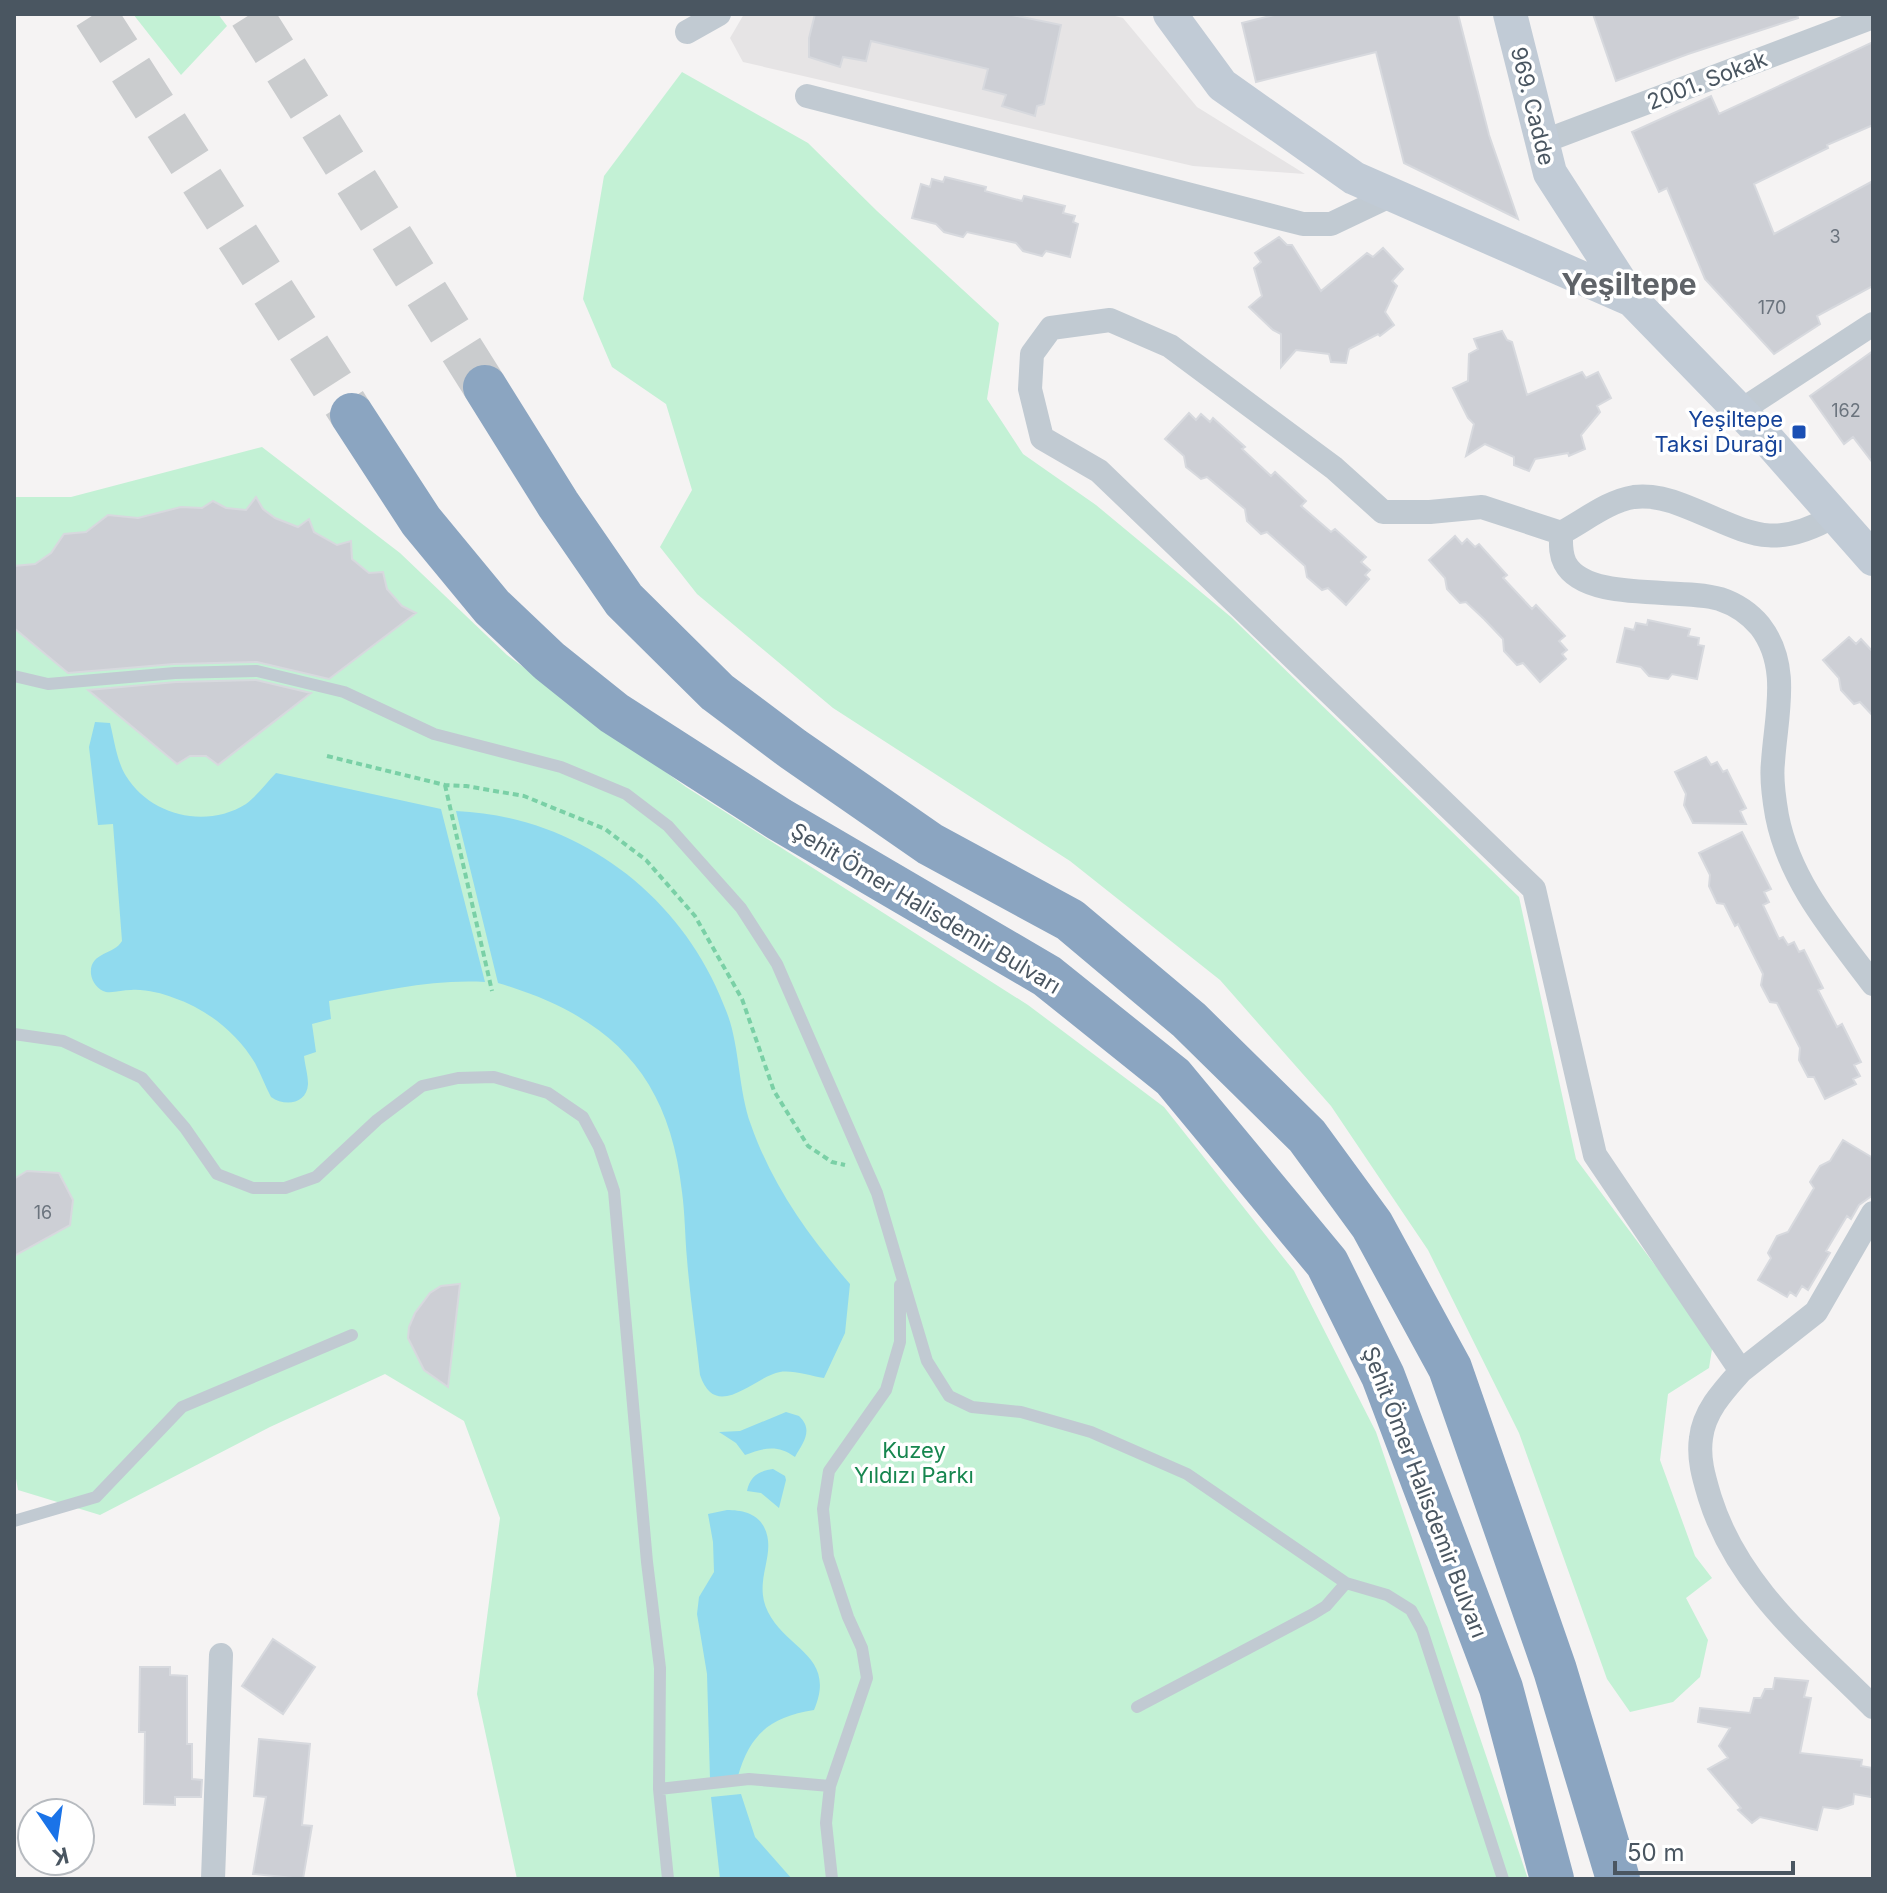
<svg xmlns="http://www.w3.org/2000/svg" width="1887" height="1893" font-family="Inter,sans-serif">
<rect width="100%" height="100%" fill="#f5f3f3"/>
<!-- education -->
<path fill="#e6e4e5" d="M744,14H1107L1123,18L1197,107L1305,174L1193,166L743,62L730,38Z"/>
<!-- green -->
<path fill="#c3f1d5" d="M133,14H218L227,26L181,75Z
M682,72L808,143L877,211L999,323L987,399L1023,454L1096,505L1231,617L1519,897L1576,1159L1713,1343L1709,1368L1668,1394L1660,1460L1695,1556L1712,1578L1686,1598L1708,1640L1700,1677L1673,1702L1630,1712L1607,1679L1519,1433L1428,1250L1331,1106L1220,980L1070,861L833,708L697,594L660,547L692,490L666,404L612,367L583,299L604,176Z
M262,447L400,553L507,655L686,787L1028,1005L1164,1107L1294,1271L1376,1432L1528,1879H517L477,1694L500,1518L464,1421L385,1374L270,1427L100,1515L18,1490L14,1467V497H71Z"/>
<!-- water -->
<path fill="#90daee" d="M95,722L110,723C114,739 117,762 126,776C151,816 206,829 246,804C257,796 267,782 276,773L441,809L485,982C433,979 381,991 329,1001L331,1019L312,1024L316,1052L304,1056C305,1065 308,1075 308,1084C307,1104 285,1107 271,1097C265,1086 261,1074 255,1063C237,1033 207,1009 174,998C161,993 145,989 131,990C123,990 114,993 106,992C98,990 92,982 91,974C89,952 114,955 122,941L113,824L98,825L89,747Z
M456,811C579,816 685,897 727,1013C740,1047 738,1089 751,1125C772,1185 809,1237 850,1284L845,1333L824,1378C810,1376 793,1370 780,1372C755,1376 716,1423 700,1375C696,1336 690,1298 687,1259C685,1237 685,1214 682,1192C669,1073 609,1016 498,983Z
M786,1412L799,1416C814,1430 803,1443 795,1457C777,1444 764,1448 745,1455L736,1443L719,1432L740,1431Z
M773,1469L785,1476L786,1480L779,1508L761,1493L747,1491C750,1476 759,1471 773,1469Z
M727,1510C741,1510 757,1513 764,1527C778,1554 752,1580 768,1612C787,1650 837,1656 814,1710C770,1717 750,1734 738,1776L710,1779L707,1674L697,1614L699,1597L714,1572L713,1542L708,1514Z
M741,1794L755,1837L792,1879H720L711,1797Z"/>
<!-- building -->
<path fill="#cdcfd5" stroke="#d7d9de" stroke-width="2" d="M815,14H1007L1061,25L1044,104L1037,106L1035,116L1002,106L1006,95L983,89L988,69L871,41L866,61L843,57L840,67L809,57V38Z
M1278,14H1458L1489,135L1518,219L1404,163L1376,52L1256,82L1242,23Z
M1593,14H1797L1798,18L1688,54L1616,81Z
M1873,42V125L1827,145L1828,148L1754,184L1774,234L1873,181V286L1817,316L1820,324L1774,354L1705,279L1667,188L1659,192L1632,132L1711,96L1719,114Z
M945,177L986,187L985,191L1022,201L1024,196L1065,206L1063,213L1075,216L1073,222L1078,224L1070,257L1046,251L1042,256L1023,251L1016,243L967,232L963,237L944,232L936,224L912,218L921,184L930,187L932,179L943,182Z
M1279,237L1287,245H1292L1321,291L1367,253L1373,257L1383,248L1403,269L1392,281L1397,286L1385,312L1394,325L1380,336L1378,334L1349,349L1346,363L1331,362L1329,354L1296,350L1281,367V334L1273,330L1249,307L1262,296L1254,268L1261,262L1255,253Z
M1502,331L1507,340L1512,342L1527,395L1582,372L1586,378L1598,372L1611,398L1597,406L1600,412L1581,435L1585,449L1569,456L1568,453L1535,459L1529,471L1514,465V457L1485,444L1466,456L1474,424L1468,418L1453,388L1468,381L1469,354L1478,349L1474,339Z
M1873,351V463L1853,437L1844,444L1810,396Z
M1189,413L1196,420L1201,414L1210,422L1213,418L1245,447L1242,449L1271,476L1275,472L1306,501L1301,506L1331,532L1335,529L1366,557L1361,562L1370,570L1365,575L1369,579L1346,605L1328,588L1322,590L1307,577L1305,566L1267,532L1261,534L1247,521L1245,509L1207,477L1201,479L1186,467L1184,456L1165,439Z
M256,497L263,509L275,518L298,527L309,519L314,532L337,545L351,541L352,559L369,573L383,572L387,589L402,606L416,613L329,679L257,662L174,664L68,673L14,628V566L35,564L51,553L64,534L86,532L108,515L138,518L181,507L202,508L213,501L226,508L246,510Z
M1455,536L1462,544L1467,539L1475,547L1479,544L1507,575L1503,578L1532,609L1536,605L1565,636L1559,641L1567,650L1562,654L1566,659L1540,682L1523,663L1517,665L1504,651L1503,639L1484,619L1466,602L1460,603L1447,589L1445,578L1429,560Z
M1648,620L1690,629L1688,636L1699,638L1698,645L1704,646L1697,679L1672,674L1668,679L1649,676L1641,667L1617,662L1625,628L1634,630L1636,623L1647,625Z
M1849,637L1856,644L1861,639L1873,652V716L1860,702L1854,704L1841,690L1839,678L1823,660Z
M256,680L311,693L218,765L206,756H190L177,764L88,690L176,682Z
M1706,757L1711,765L1717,762L1723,772L1727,770L1746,808L1740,811L1746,824L1693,823L1684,805L1686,794L1675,772Z
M1742,832L1771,889L1764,892L1769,902L1763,905L1779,939L1783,937L1788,945L1794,942L1799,952L1804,950L1823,988L1818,990L1837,1027L1842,1024L1861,1062L1854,1065L1860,1076L1853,1079L1856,1084L1825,1099L1814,1077H1808L1799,1060L1800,1048L1777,1003L1770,1002L1761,985L1763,974L1738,924L1735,926L1724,904L1717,903L1709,886L1710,875L1699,853Z
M1843,1140L1873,1158V1195L1859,1205L1851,1219L1847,1216L1826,1251L1830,1253L1808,1290L1802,1286L1796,1296L1790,1292L1787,1297L1758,1280L1771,1258L1768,1253L1777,1236L1788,1232L1814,1188L1810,1182L1820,1166L1830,1161Z
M27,1171L59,1173L73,1200L70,1225L14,1256V1179Z
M460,1284L448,1387L424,1370L408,1338L409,1327L415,1313L430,1293L441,1286Z
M273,1639L315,1667L283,1714L242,1686Z
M140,1667H170V1675L187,1676V1744H192V1779L202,1780L201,1797H175V1805L144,1804L145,1732H139Z
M1775,1678L1808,1681L1804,1697L1811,1698L1800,1753L1862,1760L1861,1766L1873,1768L1871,1797L1854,1794L1853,1804L1838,1809L1823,1807L1817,1830L1760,1817L1752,1823L1738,1810L1741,1808L1708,1769L1728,1758L1719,1746L1730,1728L1698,1722L1700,1708L1750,1713L1754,1698H1761L1765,1689H1773Z
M259,1739L310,1744L302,1825L312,1826L303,1879L253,1874L266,1797L254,1796Z"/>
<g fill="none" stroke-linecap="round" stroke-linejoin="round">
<!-- highway-tunnel -->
<path stroke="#caccce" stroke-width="44" stroke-dasharray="44 22" stroke-linecap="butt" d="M95,14L352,415
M251,14L485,387"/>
<!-- path -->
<path stroke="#7ad0a6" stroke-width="4" stroke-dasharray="6 4" stroke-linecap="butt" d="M327,756L445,785L466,786L524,796L605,829L646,860L695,916L742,999L774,1091L808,1146L832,1162L845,1165
M445,785L492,991"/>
<!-- lane -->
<path stroke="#c1cad2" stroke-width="12" d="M14,676L48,684L175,673L257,671L344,692L434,734L561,767L626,794L668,826L741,908L777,964L877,1193L927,1361L949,1396L972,1407L1021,1412L1091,1432L1187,1474L1346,1583L1387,1595L1411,1610L1422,1630L1503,1879
M14,1034L63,1041L142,1078L185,1128L217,1174L253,1188H285L316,1177L377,1120L422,1086L458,1078L494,1077L548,1093L583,1117L599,1147L614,1191L647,1562L660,1668L659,1789L668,1879
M14,1521L96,1497L182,1407L352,1335
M1137,1707L1313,1614L1326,1606L1346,1583
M659,1789L749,1779L830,1786
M832,1879L826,1823L830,1786L867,1678L862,1648L848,1617L828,1557L823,1509L829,1471L886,1390L900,1342V1285"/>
<!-- street -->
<path stroke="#c1cad2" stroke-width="24" d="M687,32L719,14
M807,96L1303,224H1331L1392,195
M1542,142L1873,17
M1740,411L1873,324
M1834,516C1769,554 1745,529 1682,505C1667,499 1651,495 1634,497C1608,501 1584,521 1561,533L1482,507L1430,512H1383L1334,468L1170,346L1110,320L1051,328L1032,354L1030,389L1042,438L1099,471L1534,889L1595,1155L1741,1371C1724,1390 1704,1411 1701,1438C1698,1459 1704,1478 1710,1498C1738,1587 1809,1643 1873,1707
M1561,533C1561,544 1560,553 1565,563C1586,603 1681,587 1720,599C1735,604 1750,614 1760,626C1791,666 1776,715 1773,762C1771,779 1774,799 1777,816C1790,882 1834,932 1873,984
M1741,1371L1816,1312L1873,1213
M213,1879L221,1655"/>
<!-- secondary -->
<path stroke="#c1cbd6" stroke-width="34" d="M1170,14L1222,85L1354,178L1632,300
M1510,14L1550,173L1632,300L1769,441L1873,559"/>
<!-- highway -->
<path stroke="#8ba5c1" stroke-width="44" d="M485,387L558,504L624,600L717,692L793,749L930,844L1070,920L1189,1020L1307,1136L1372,1225L1450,1368L1555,1670L1618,1879
M352,415L421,521L492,607L549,661L614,713L779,819L1047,976L1173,1077L1327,1263L1383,1376L1501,1688L1552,1879"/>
</g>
<!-- markers -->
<rect fill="#1a4fb4" stroke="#fff" stroke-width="3" x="1791" y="424" width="16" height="16" rx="4"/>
<g text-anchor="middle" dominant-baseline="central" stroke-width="7" stroke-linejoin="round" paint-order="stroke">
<!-- number labels -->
<g font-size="18" fill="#6b747e">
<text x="1835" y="236">3</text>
<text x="1772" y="307">170</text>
<text x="1846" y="410">162</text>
<text x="43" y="1212">16</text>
</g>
<!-- street labels -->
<g font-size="22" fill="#4a5661" stroke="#fff">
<text transform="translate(1707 80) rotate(-21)">2001. Sokak</text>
<text transform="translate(1533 106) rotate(76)">969. Cadde</text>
<text transform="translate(926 908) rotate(31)">Şehit Ömer Halisdemir Bulvarı</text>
<text transform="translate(1425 1492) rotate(69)">Şehit Ömer Halisdemir Bulvarı</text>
</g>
<!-- transit labels -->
<g font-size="22" fill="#164399" stroke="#fff" text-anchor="end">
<text x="1783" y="419">Yeşiltepe<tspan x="1783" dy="25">Taksi Durağı</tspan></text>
</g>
<!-- park labels -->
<g font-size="22" fill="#17864f" stroke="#fff">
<text x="914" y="1450">Kuzey<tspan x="914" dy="25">Yıldızı Parkı</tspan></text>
</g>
<!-- district labels -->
<g font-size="30" font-weight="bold" fill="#5f6368" stroke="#fff">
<text x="1629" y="284">Yeşiltepe</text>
</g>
</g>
<!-- border -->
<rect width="1887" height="1893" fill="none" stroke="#4a5661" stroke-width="32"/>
<!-- north arrow -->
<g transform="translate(56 1837) rotate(167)"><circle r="38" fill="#ffffff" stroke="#b7bbc0" stroke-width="2"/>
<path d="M0-6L14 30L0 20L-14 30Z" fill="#1a73e8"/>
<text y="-12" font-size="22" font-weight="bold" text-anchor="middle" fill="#4a5661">K</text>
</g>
<!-- scale -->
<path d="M1615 1861v12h178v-12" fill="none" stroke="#4a5661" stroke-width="4"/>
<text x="1627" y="1861" font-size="24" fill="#4a5661" stroke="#ffffff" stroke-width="6" paint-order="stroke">50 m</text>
</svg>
